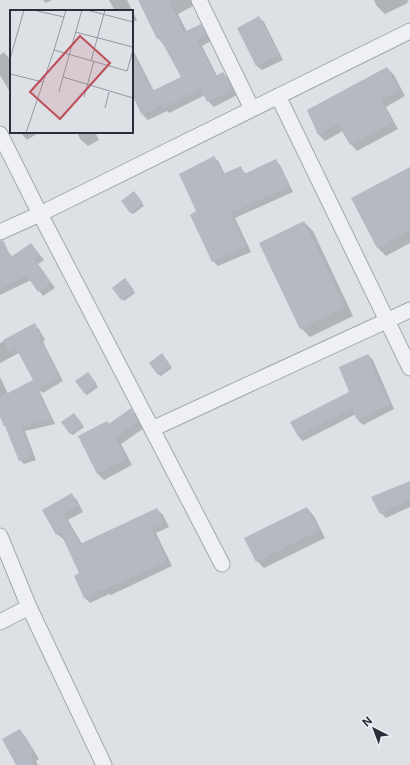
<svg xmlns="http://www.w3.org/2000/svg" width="410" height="765" font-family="Inter,sans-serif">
<rect width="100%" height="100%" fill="#dde0e5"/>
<!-- shadow -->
<path fill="#0003" d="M43,0H52L46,3Z
M109,0H127L137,20L132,23V11H115Z
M149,0H198L195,5L178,14L187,32L200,25L206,30L211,41L202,46L217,76L223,73L228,79L237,95L214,107L208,101L205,95L169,113L167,111L148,120L142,114L132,93V48L154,91L182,77L163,44L158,38Z
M374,0H410L407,1L408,3L385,14L376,5Z
M259,18L264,22L283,60L262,70L257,66L238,28Z
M4,52L11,61V94L0,75V55Z
M387,68L394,75L405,96L386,107L398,129L357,151L351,144L343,131L325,141L319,135L308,110Z
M20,132H40L27,140Z
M77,132H95L99,140L88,146L80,139Z
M214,157L219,162L225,175L240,168L246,174L276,160L280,165L293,192L235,218L251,252L218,266L213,261L198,212Z
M410,168V243L386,256L377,247Z
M136,195L144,206L133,214L130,212Z
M304,222L313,231L353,316L310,337L301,328Z
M31,244L44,260L38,264L55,288L43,296L31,280L0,295V256L8,252L13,257Z
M127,282L135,293L124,301L122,299Z
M34,325L39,329L45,340L43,342L63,381L43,393L39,390L55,424L25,431L36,460L24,464L20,460L7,428L0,415V377L8,394L34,380L19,353L0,363V343Z
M368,355L373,360L394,409L363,425L358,420L356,414L303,441L298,436L351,393Z
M164,357L172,368L161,376L158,374Z
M90,376L98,387L87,395L84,393Z
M131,410L137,416L144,428L121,444L132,465L104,480L97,473L109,425Z
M74,414L84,427L73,435L70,433Z
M410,482V507L386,518L381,513Z
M71,494L77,500L83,512L68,520L82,544L157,509L163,515L169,527L156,533L172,566L111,595L109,594L90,603L84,597L80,574L64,539H63L57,534L43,510Z
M307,508L314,516L325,538L264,568L257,561Z
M19,730L25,736L39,759L36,761L38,765H18Z"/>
<!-- building -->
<path fill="#b5b9c1" d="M138,0H169L184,32L201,24L206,35L197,40L215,76L223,72L232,90L207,102L201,89L163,108L162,105L142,115L132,95V50L152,91L181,77L160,38L157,39Z
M259,16L279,55L256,66L237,28Z
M387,67L399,90L381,100L393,122L350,145L338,124L318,135L307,110Z
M214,156L223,174L241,166L244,174L276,159L289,187L230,213L246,247L212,262L190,215L196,211L179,174Z
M410,167V230L377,248L351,198Z
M134,191L143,203L130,213L121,201Z
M304,221L345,307L300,329L259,243Z
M3,240L11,257L31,243L40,255L34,259L51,283L38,292L27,276L0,289V241Z
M125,278L134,290L121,300L112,288Z
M35,323L41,336L39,337L60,377L37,389L36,387L51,419L21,427L32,455L19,461L5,426H4L0,417V397L33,380L16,348L9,352L3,340Z
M162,353L171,366L158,375L149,363Z
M368,354L378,379L390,404L357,420L352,409L298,436L290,422L349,392L339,367Z
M88,372L97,384L84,393L75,381Z
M131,408L138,422L115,437L126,459L97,474L78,436L107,421L109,424Z
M74,413L83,425L70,434L61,422Z
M410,481V500L380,514L371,497Z
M72,493L78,506L63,514L80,544L157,508L164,522L151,527L167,561L104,590L103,589L84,598L74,576L79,573L60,532L56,535L42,510Z
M307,507L319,531L256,562L244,538Z
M20,729L34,753L30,755L35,765H16L2,739Z"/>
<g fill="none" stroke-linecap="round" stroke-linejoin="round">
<defs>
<path id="minor" d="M199,0L252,109
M278,96L410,368
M0,134L40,214L152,429L410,310
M0,232L40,214L410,31
M152,429L222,564
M0,536L29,607L104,765
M0,622L29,607"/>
</defs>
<!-- minor casing -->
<use href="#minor" stroke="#a3a7ae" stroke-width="17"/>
<!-- minor -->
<use href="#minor" stroke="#eff0f4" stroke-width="15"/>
</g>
<!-- overview -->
<g transform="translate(10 10)">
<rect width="123" height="123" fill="#dde0e5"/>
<path fill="none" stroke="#9599a1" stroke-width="1" d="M23,0L54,7M56,0L44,40L117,61L123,40M72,0L53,67L123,88M77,0L123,12M65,22L123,37M0,49L14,0M81,51L95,0M0,64L33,72M49,82L53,67M74,87L84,51M95,98L99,82M16,123L44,40"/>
<path fill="#bd4f5a" fill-opacity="0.15" stroke="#bd4f5a" stroke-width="2" d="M70,26L100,53L50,109L20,82Z"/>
<rect width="123" height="123" fill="none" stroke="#282e3a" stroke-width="2"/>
</g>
<!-- north arrow -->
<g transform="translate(374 729) rotate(318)" stroke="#eceef3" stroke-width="3" paint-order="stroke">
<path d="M0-3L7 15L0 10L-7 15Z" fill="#282e3a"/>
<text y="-6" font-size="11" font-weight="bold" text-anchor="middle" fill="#282e3a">N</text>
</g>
</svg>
